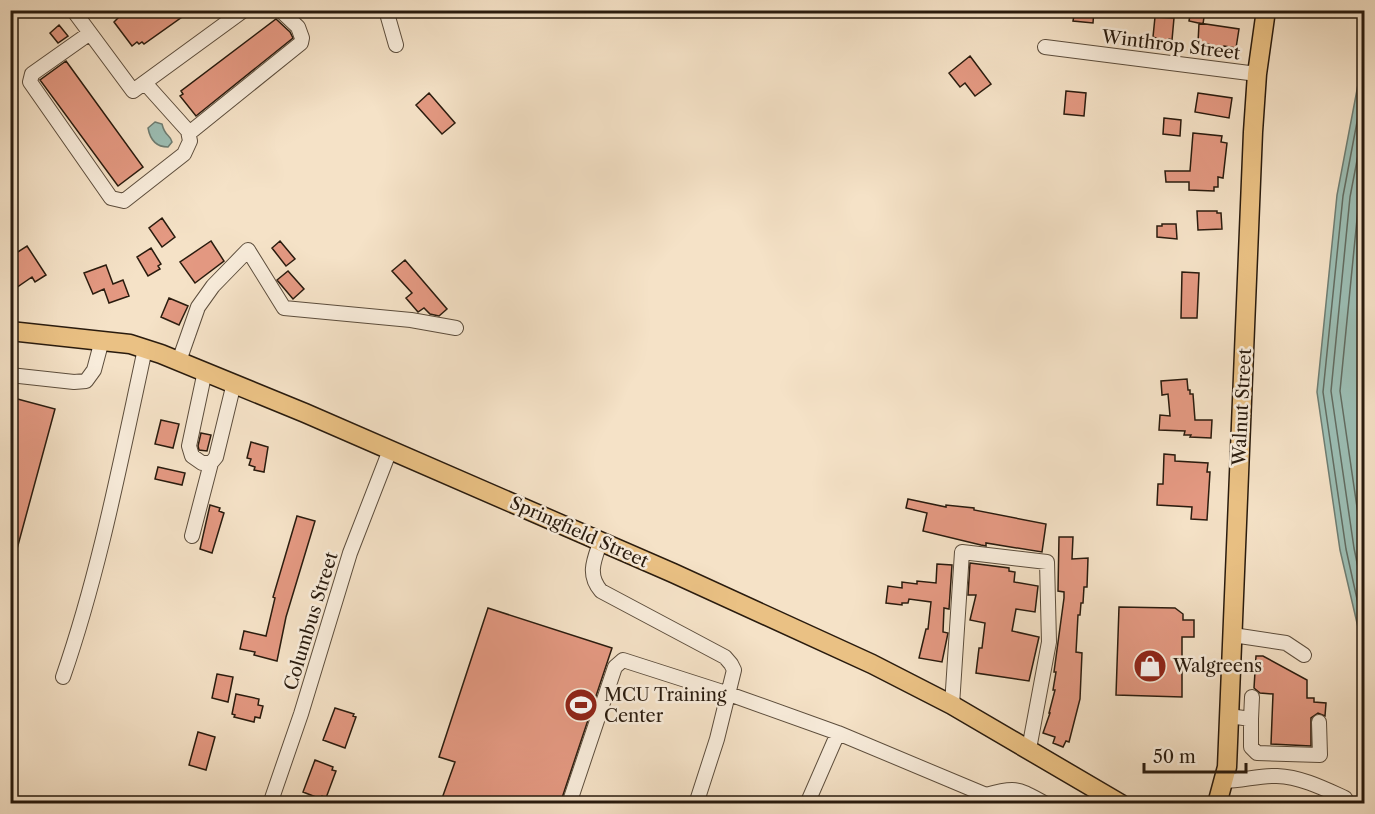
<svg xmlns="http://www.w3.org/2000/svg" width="1375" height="814" font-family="'Libre Caslon Text',serif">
<rect width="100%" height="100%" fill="#f5e2c7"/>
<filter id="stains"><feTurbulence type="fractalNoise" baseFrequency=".00333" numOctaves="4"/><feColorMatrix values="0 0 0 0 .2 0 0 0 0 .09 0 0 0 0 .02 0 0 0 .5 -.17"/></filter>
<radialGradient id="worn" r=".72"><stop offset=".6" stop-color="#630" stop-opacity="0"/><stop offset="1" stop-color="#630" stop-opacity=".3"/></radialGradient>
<!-- water -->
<path fill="#9cbeb4" stroke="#6e7d72" stroke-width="1.5" d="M1364,53V653L1340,550L1317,392L1337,195Z
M155,122L162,124C165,137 170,134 172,142L168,147C156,147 150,139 148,128Z"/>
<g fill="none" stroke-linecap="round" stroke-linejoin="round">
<!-- shore -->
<path stroke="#626c61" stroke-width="1.5" d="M1364,85L1343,196L1323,392L1346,549L1364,631
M1364,124L1350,197L1331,391L1354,548L1364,597
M1364,171L1359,199L1340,391L1364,555"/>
</g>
<!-- building -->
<path fill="#e49982" stroke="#291b0e" stroke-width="1.5" d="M126,10H177L182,17L144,44L142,42L139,44L137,42L132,46L114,22Z
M1075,10H1094L1093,23L1073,21Z
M1191,10H1205L1203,24L1189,21Z
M1155,17L1174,18L1172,40L1169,39V43L1156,42V38L1153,37Z
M276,19L290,32L293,38L196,116L180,96L183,94L181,91Z
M1199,23L1239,29L1236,48L1224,46L1219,49L1213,45L1198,43Z
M59,25L68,36L58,43L50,33Z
M970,56L991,84L975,96L965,83L960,87L949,73Z
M66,61L143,167L118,186L40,80Z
M1066,91L1086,93L1084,116L1064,114Z
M429,93L455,123L442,134L416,105Z
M1198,93L1232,98L1229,118L1195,112Z
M1164,118L1181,120L1180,136L1163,134Z
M1193,133L1222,136L1221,142L1227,143L1223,178L1218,177V187H1214V191L1189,190V182H1166L1165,171H1190Z
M1197,211H1217V213H1221L1222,229L1198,230Z
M162,218L175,237L162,247L149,228Z
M1162,224H1176L1177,239L1157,237V226H1162Z
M211,241L224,261L195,283L180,262Z
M280,241L295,259L286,266L272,248Z
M27,246L46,275L35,282L32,277L10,292V271L16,268L10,257Z
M151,248L161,264L158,266L160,269L148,276L137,257Z
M405,260L447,309L439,316L430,314L424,308L418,312L406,298L412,293L392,271Z
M106,265L113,284L123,280L129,296L109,303L104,289L93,294L84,273Z
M288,271L304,289L293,299L277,280Z
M1182,272L1199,273L1197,318H1181Z
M169,298L188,306L179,325L161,317Z
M1187,379L1188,390H1190V394H1193L1195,420H1212L1211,438L1190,437L1191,435H1184L1185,431L1159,430L1160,415L1170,416L1168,394L1162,395L1161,381Z
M10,397L55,409L14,560H10Z
M161,420L179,424L173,448L155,444Z
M201,433L211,435L207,451L199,450L198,446Z
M251,442L268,447L264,472L254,470L255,467L249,465L251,459L247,458Z
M1164,454L1175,455V461L1208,463L1207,472H1210L1207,520L1191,519L1192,507L1157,505L1158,484H1163Z
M158,467L185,473L182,485L155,479Z
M908,499L946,507V505L974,508V510L1046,524L1042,552L986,543V546L981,545L923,531L927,513L906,508Z
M210,505L220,508L219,511L224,513L212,553L200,549Z
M297,516L315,521L286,617L277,661L254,655L255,652L240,649L244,631L266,636L275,598L273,597Z
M1059,537H1073L1072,559L1088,558L1087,587H1084L1083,603H1081L1080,615H1078L1076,652L1082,653L1080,699L1069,742L1066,741L1063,747L1053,743L1055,737L1043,733L1050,713H1049L1055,690H1053L1056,672H1054L1064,598V592L1058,591Z
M970,563L1009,568V571L1015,572L1014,582L1038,586L1035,612L1016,609L1012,631L1039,637L1029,681L976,673L979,648H982L985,623L970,620L976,595H968Z
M937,564L952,565L949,609L944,608L943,632L948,633L942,662L919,658L926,629H928L931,602L909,599L908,603H902V605L886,603L888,586L902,588V582L917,584V581L936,583Z
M1119,607L1175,608L1183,614V620H1194V637H1182V697L1116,695Z
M488,608L612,648L560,804H440L455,762L439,757Z
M1256,656H1263L1307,680V698H1314V702L1326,703L1325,716L1318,713L1311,718V746L1271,744L1273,694L1260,693L1254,688Z
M217,674L233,677L228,702L212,698Z
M236,694L259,699L258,705L263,706L260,718L255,717L254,722L234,717L235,715L232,714Z
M335,708L354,714L353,716L356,717L345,748L323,740Z
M198,732L215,737L206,770L189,765Z
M315,760L333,767L332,770L336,771L326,798L322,796L321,799L303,792Z"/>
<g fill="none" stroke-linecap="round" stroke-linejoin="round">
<defs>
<path id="minor" d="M73,10L133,91L244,10
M386,10L396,45
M90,33L32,74L30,82L111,198L124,201L184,154L190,141L188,131L145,83
M1045,47L1257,74
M188,131L193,130L301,43L302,38L298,27L280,10
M179,361L198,307L213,286L248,250L284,308L411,320L456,328
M205,371L189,446L192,456L202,463H211L216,457L234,383
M10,375L74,382L86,381L94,370L102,340
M192,536L211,463
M600,543C594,560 587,575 601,591L725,657L731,664L734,670L717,739L696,804
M1233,635L1286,643L1304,655
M63,677C100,570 121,459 145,349
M952,705L962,552L1047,562L1049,642L1029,749
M1229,716L1251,719V747L1257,753L1320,755L1319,722
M1251,719L1252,697
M1224,781C1242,781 1260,775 1277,776C1301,777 1323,788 1345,798L1348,804
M986,795C1017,786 1018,789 1046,804
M270,804L301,714L350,553L390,450
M569,804L615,667L623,660L729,694L838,733L986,795L982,804
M807,804L838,733"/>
<path id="major" d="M10,331L130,344L161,354L305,413L673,573L872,664L952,705L1121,804
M1217,804L1227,767L1253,132L1257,74L1266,10"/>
</defs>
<!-- minor casing -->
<use href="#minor" stroke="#5c4d3c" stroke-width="16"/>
<!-- major casing -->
<use href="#major" stroke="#291b0e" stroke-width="21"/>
<!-- minor -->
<use href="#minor" stroke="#f8ecdb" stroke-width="14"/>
<!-- major -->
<use href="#major" stroke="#eac184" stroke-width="18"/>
</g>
<!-- icons -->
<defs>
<symbol id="shop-disc" viewBox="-11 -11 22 22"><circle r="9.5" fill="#8f2418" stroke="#f8ecdb"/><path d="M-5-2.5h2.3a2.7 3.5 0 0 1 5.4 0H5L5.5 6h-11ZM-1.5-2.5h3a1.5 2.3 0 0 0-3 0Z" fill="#fff"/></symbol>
<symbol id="stadium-disc" viewBox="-11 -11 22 22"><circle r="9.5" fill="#8f2418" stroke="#f8ecdb"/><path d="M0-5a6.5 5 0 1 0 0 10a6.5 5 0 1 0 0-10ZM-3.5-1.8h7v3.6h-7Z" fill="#fff"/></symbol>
</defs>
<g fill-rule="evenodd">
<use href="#shop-disc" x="1131" y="647" width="38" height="38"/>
<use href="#stadium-disc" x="562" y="686" width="38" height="38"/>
</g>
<g text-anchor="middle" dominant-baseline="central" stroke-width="5" stroke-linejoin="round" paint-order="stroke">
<!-- street labels -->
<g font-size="18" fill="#291b0e" stroke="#f8ecdb">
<text transform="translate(1171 45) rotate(7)">Winthrop Street</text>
<text transform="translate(1242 407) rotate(-87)">Walnut Street</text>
<text transform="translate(579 532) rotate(24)">Springfield Street</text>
<text transform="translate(311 621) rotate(-73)">Columbus Street</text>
</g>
<!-- poi labels -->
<g font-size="18" fill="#291b0e" stroke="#f8ecdb" text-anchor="start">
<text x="1173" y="666">Walgreens</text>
<text x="604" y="695">MCU Training<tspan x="604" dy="21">Center</tspan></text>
</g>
</g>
<!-- margin -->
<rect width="1375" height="814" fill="none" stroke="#f5e2c7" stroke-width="36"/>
<rect x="12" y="12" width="1351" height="790" fill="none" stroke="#291b0e" stroke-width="3"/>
<rect x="18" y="18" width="1339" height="778" fill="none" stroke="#291b0e" stroke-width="1.5"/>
<!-- scale -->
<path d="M1144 763v9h102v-9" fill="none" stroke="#291b0e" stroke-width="3"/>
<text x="1153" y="763" font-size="18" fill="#291b0e" stroke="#f8ecdb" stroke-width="4.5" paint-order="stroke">50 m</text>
<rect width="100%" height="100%" filter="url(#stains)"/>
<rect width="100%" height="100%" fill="url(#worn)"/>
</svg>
